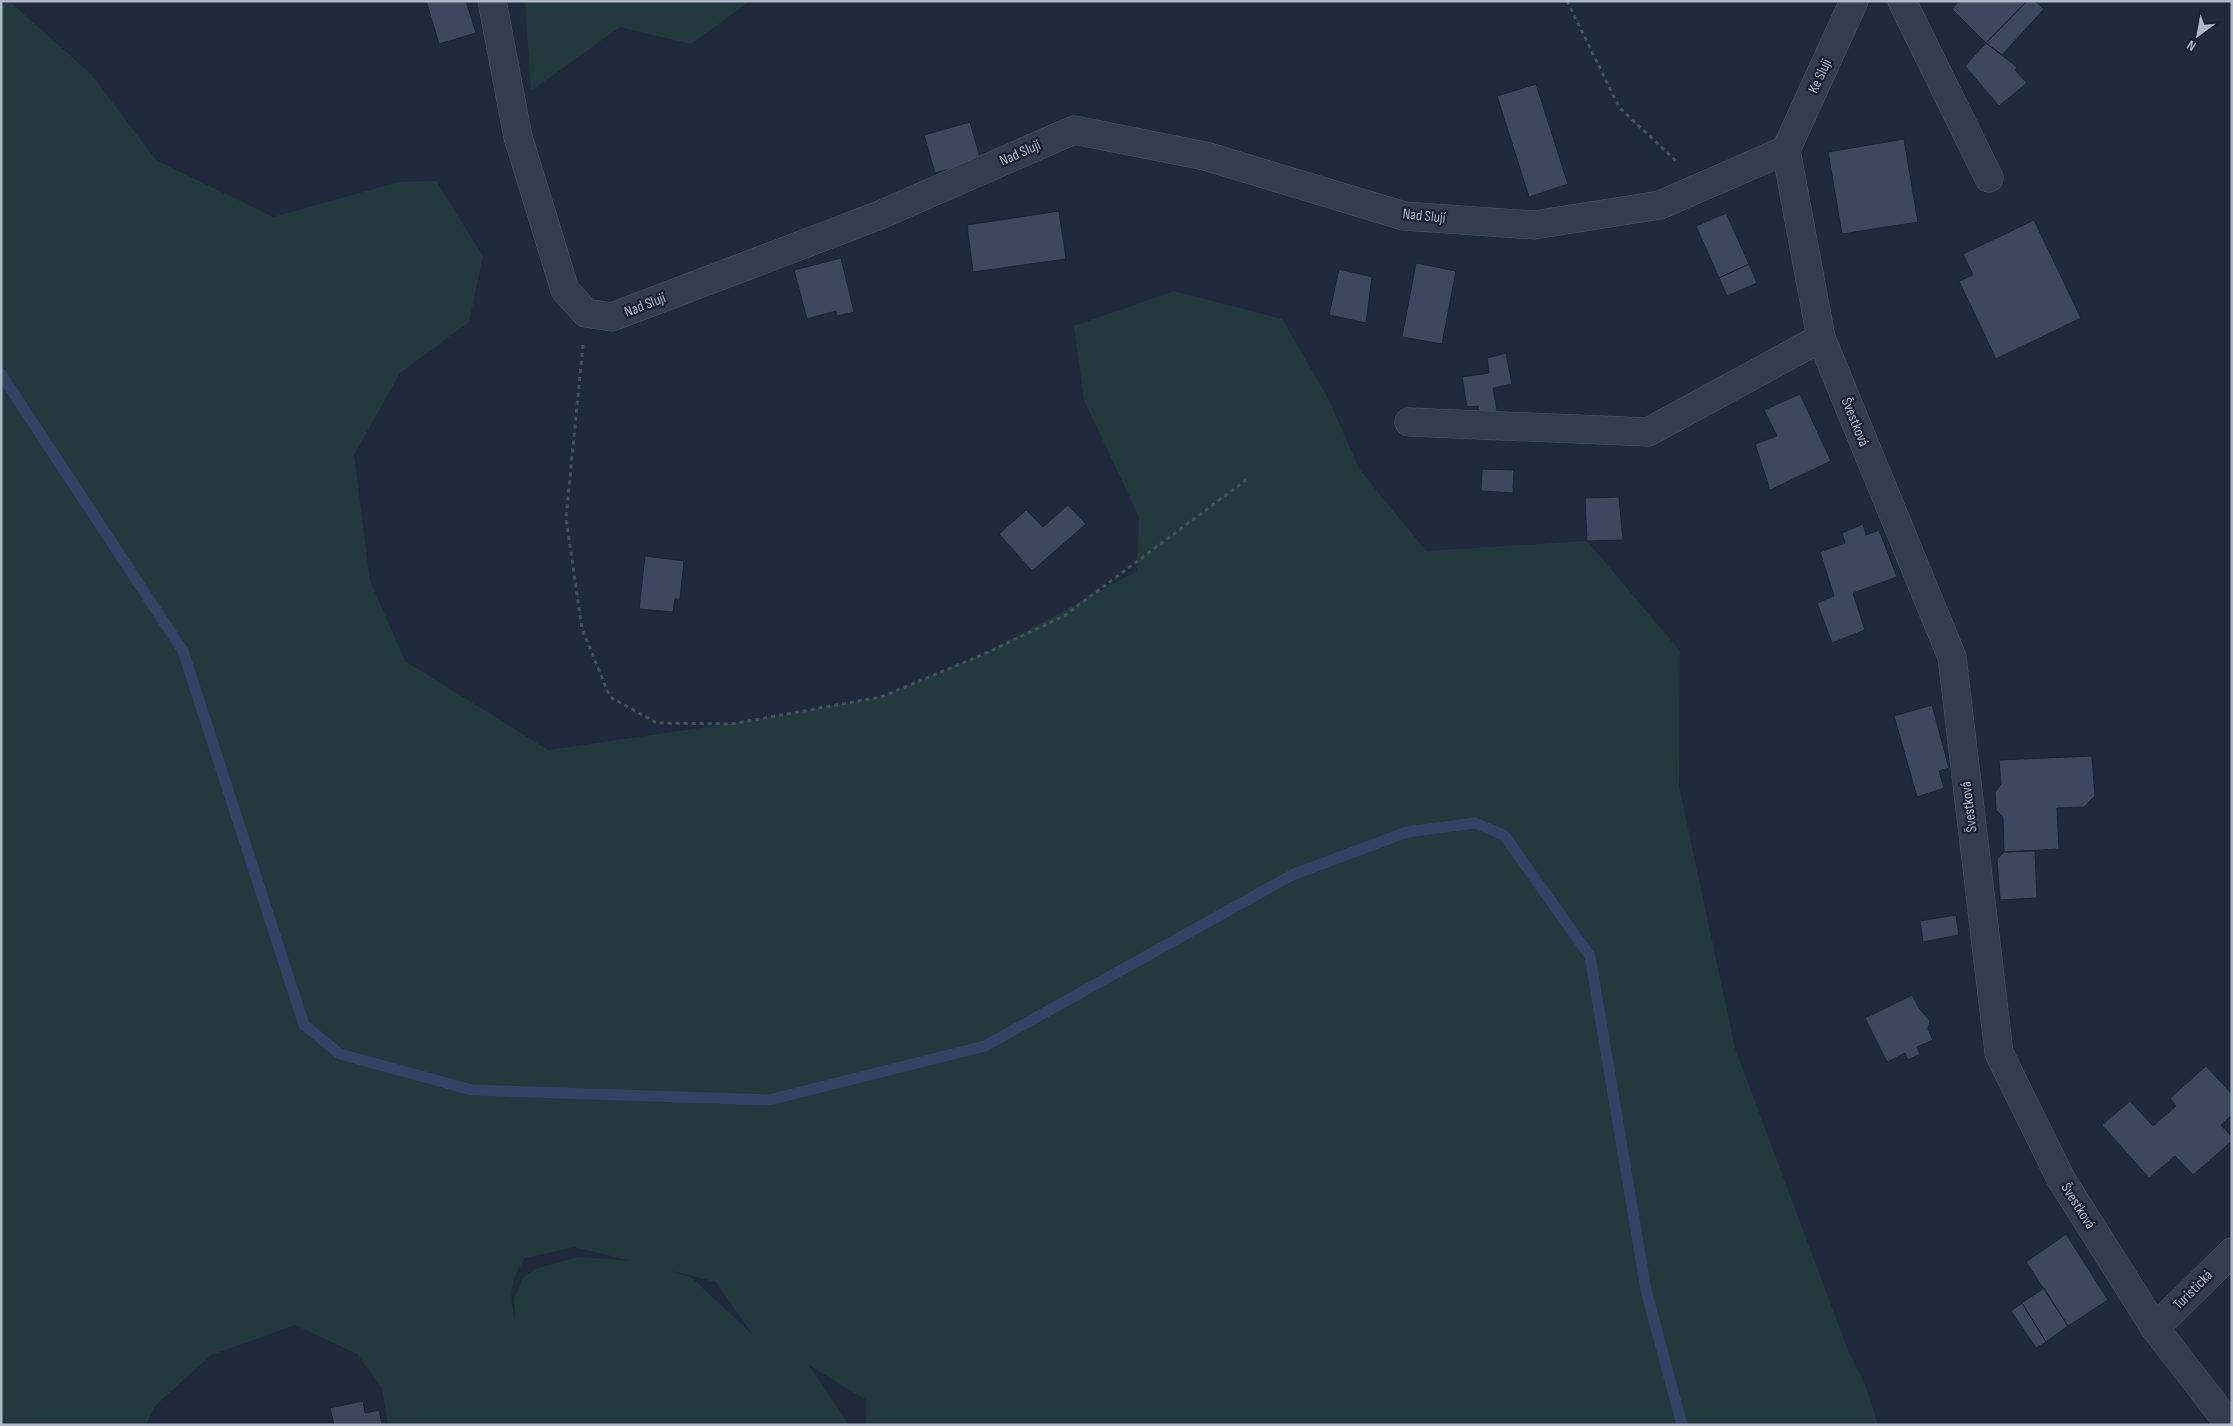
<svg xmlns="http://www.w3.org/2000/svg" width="2233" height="1426" font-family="'Sofia Sans Condensed',sans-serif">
<rect width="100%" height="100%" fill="#202a3d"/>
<!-- green -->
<path fill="#22393e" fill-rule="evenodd" d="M1,1H9L91,74L156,160L273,217L399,182L436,181L483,256L469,322L400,373L354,455L370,581L405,661L548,750L762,719L881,697L984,654L1137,571L1139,517L1084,400L1074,326L1174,291L1282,319L1328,398L1360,470L1426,551L1587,541L1680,651L1679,786L1735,1048L1848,1350L1865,1384L1878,1425H866V1400L809,1365L849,1425H388L382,1388L357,1354L295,1325L211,1355L155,1406L146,1425H1ZM574,1247L631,1261L578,1257L535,1269L523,1278L514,1299L515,1321C509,1295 510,1281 525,1258ZM667,1270L716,1282L752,1334L691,1277Z
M525,1H750L691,44L620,27L531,91Z"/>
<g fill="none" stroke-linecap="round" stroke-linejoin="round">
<!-- stream -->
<path stroke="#314466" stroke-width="11" d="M1,374L183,651L304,1025L340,1054L472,1090L769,1100L985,1046L1292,875L1407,832L1475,823L1504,835L1590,956L1646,1290L1682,1425"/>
</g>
<!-- building -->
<path fill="#3b485d" stroke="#1b2433" d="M426,1H466L476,33L439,44Z
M1959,1H2027L1986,43L1952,9Z
M2027,1H2035L2044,9L2002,55L1986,43Z
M1986,43L2017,67L2015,70L2027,83L1999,106L1965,66Z
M1536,84L1568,184L1529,197L1497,96Z
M970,122L981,161L935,173L924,135Z
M1904,139L1918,222L1842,234L1828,152Z
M1059,211L1066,259L973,272L967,225Z
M1726,213L1749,264L1719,278L1696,226Z
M2034,220L2081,318L1996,359L1959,281L1973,275L1963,254Z
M841,258L854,312L837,316L836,311L807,319L794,270Z
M1416,263L1456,271L1442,344L1402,337Z
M1749,264L1757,283L1727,296L1719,278Z
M1339,269L1372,277L1366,323L1329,315Z
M1506,353L1512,384L1493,388L1497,411L1480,414L1478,406L1467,407L1462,377L1489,373L1487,358Z
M1800,394L1831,461L1770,490L1755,444L1777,436L1764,410Z
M1482,469L1514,470L1513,493L1481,491Z
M1619,497L1623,540L1587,541L1585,498Z
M1068,505L1086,524L1032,571L999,534L1026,510L1043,527Z
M1863,524L1866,535L1879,530L1897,577L1853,593L1865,630L1832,643L1817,603L1834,596L1820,552L1845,543L1842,533Z
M645,556L684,561L680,599H675L673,612L639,609Z
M1932,705L1949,768L1939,771L1944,788L1917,797L1894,716Z
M2092,756L2095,796L2084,807L2057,808L2059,849L2004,852L2003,817L1996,810L1995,792L2001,784L1999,760Z
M2035,851L2037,898L2000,900L1997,859L2004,852Z
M1956,915L1959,935L1923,942L1920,921Z
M1912,995L1919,1008L1930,1021L1928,1029L1933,1040L1917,1047L1920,1054L1908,1060L1905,1053L1887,1062L1865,1018Z
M2206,1066L2232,1094V1115L2221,1125L2232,1137V1141L2193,1175L2175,1156L2149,1178L2102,1125L2130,1101L2153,1126L2176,1106L2170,1098Z
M2066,1234L2108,1300L2068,1326L2026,1262Z
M2044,1288L2068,1326L2046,1342L2022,1303Z
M2022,1303L2046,1342L2036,1348L2011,1311Z
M363,1401L365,1413L379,1410L382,1425H334L330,1408Z"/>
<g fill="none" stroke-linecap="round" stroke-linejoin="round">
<defs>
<path id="minor" d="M492,1L518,137L565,290L586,313L612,317L880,215L1074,130L1205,156L1404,216L1534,225L1660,205L1786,150
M1902,1L1989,178
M1786,150L1821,338L1952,657L1999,1053L2061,1179L2155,1328L2230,1425
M1786,150L1854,1
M1409,422L1648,432L1821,338
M2155,1328L2232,1252"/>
</defs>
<!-- minor casing -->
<use href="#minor" stroke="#4f5767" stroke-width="29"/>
<!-- path -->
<path stroke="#40565b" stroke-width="3" stroke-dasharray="4 4" stroke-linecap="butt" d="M1567,1L1619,107L1677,162
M583,345L566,518L582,629L610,697L657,723L731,724L881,697L984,654L1064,616L1246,480"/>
<!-- minor -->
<use href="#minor" stroke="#343d4d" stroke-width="28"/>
</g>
<g text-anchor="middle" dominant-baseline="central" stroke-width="4.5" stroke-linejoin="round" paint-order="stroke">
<!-- street labels -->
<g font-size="15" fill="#afb7c9" stroke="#192231">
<text transform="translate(1820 76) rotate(-65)">Ke Sluji</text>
<text transform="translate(1020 153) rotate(-24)">Nad Slují</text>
<text transform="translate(1424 216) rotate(6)">Nad Slují</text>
<text transform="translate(645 305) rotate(-21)">Nad Slují</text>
<text transform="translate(1855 422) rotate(68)">Švestková</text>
<text transform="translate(1969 807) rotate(-97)">Švestková</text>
<text transform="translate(2078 1206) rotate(58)">Švestková</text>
<text transform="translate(2193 1290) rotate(-45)">Turistická</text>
</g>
</g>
<!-- border -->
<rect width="2233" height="1426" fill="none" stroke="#afb7c9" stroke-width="5"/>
<!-- north arrow -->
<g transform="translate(2198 35) rotate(212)" stroke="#192231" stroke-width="4" paint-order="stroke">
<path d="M0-4L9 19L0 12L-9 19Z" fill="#afb7c9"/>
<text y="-8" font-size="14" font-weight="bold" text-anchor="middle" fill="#afb7c9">N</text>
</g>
</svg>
